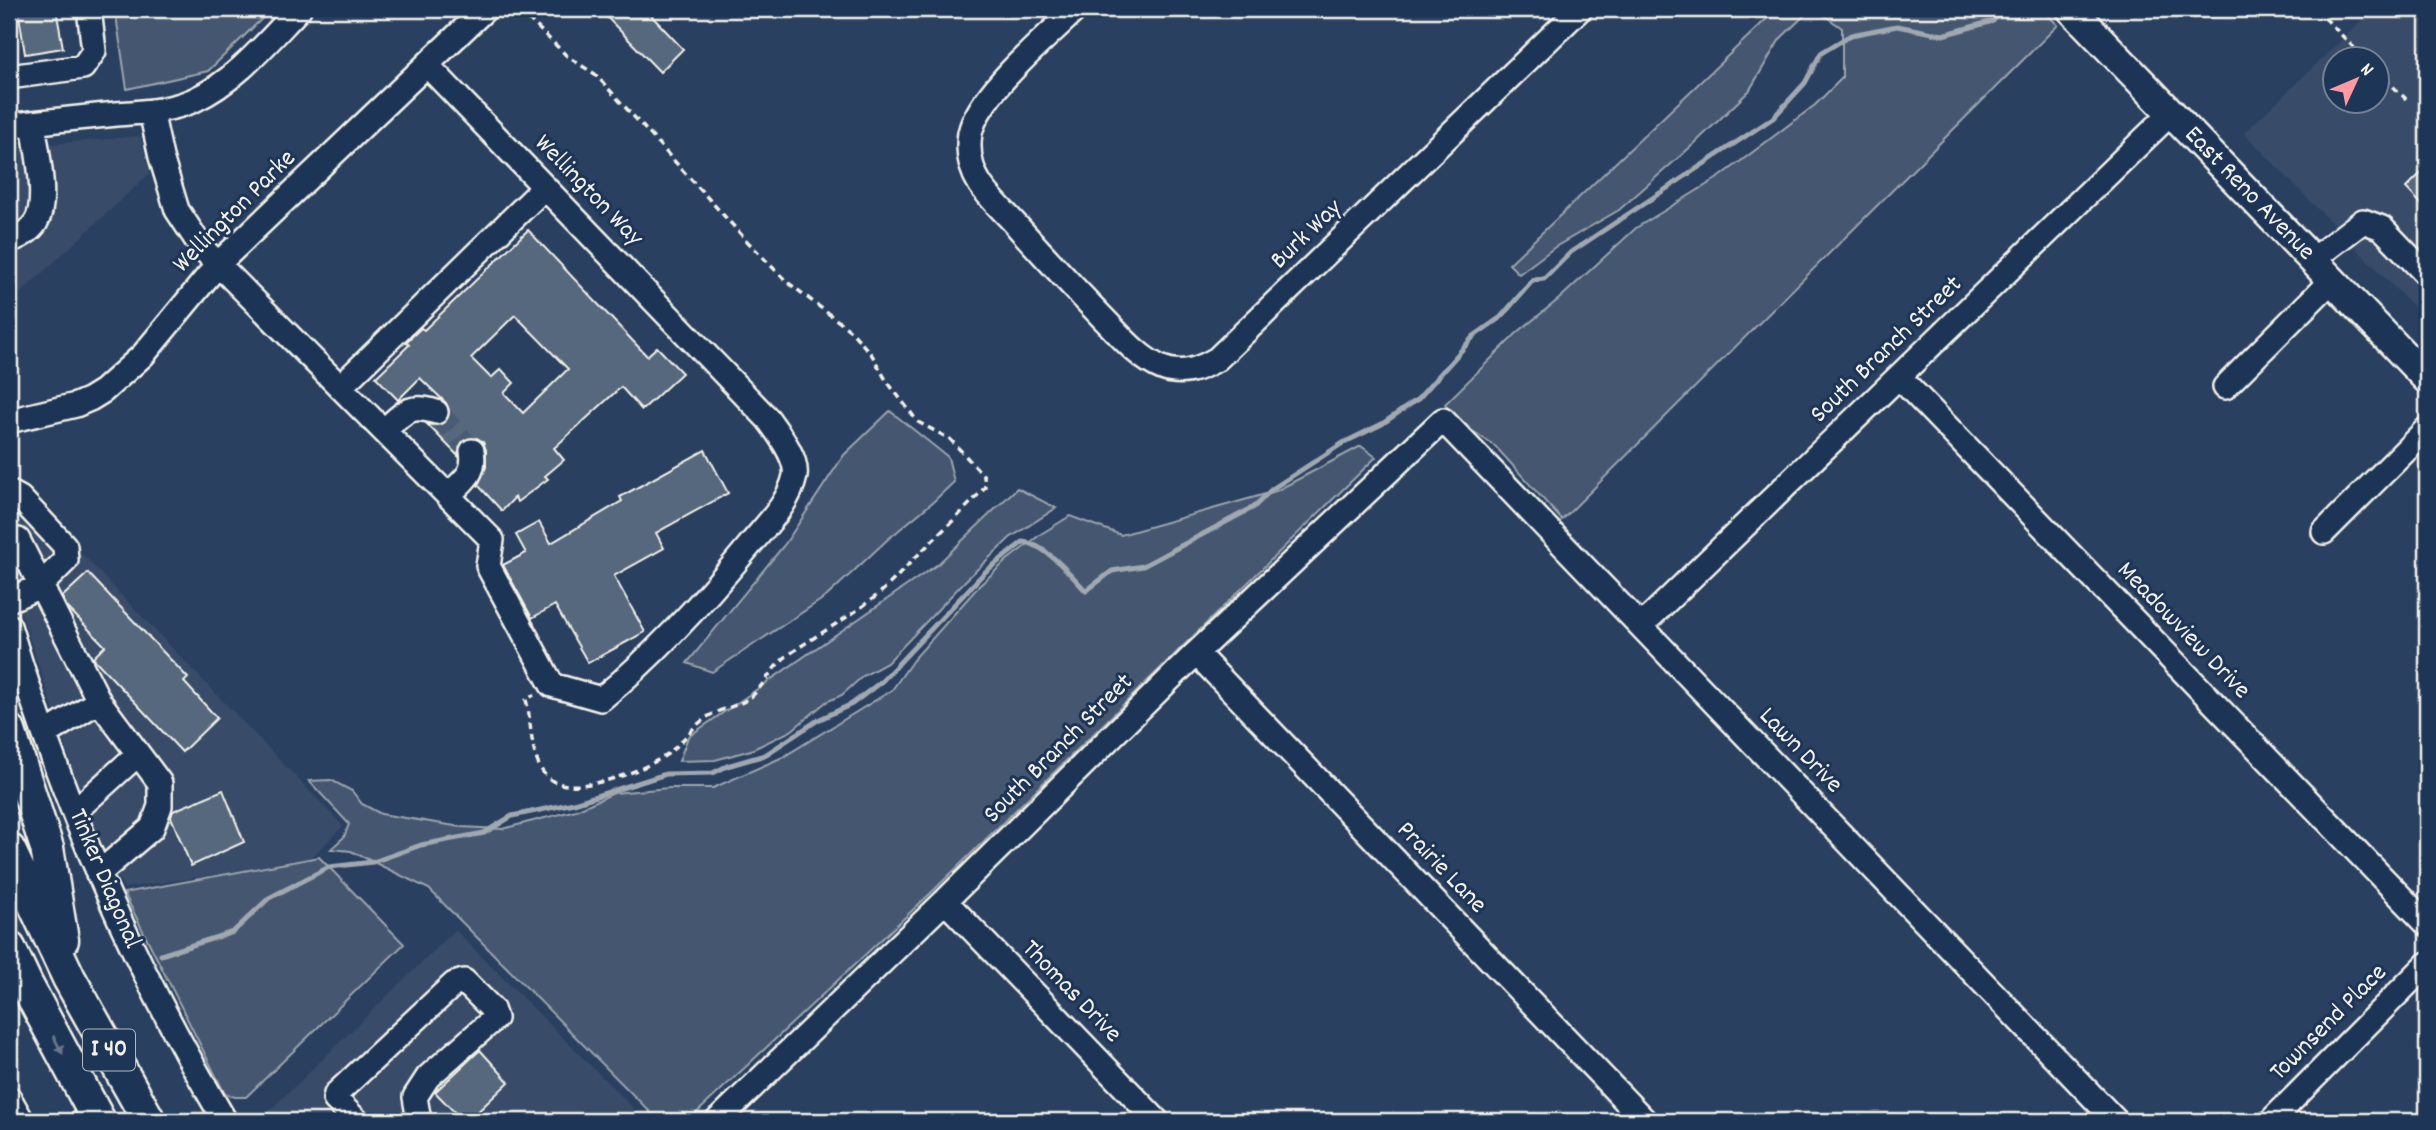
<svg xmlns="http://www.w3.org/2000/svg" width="2436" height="1130" font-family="Dekko,sans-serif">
<rect width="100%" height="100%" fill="#2a4060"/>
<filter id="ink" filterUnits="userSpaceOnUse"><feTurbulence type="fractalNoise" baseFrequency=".0143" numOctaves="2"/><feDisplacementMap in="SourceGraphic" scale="14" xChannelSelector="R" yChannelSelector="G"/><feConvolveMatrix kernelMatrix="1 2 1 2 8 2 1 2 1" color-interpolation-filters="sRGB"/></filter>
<g filter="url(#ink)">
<!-- built -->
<path fill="#374c69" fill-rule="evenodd" d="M2374,9H2427V321L2244,133ZM2334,60H2376V102H2334Z
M140,136L150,173L9,304V148Z
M9,478L343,826L308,861L124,888L96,839L22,615L9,567Z
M455,930L646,1121H259Z"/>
<!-- green -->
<path fill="#445771" stroke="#9ca4ac" stroke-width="2" d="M115,9H272L208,71L127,89Z
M1777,9H1811L1780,39L1749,91L1694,144L1619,210L1555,247L1519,274L1509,264Z
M1815,9H2041L2058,25L1562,520L1496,447L1457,420L1445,404L1518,332L1559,299L1636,228L1721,176L1815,105L1842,78V28Z
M890,411L948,457L954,482L934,501L887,540L827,596L712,672L687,663L785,544L844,455Z
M1361,446L1376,457L934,890L688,1121H659L429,889L351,851L331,849L344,837L349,824L309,781L331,780L352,791L362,804L381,814L461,827L502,829L576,810L614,793L669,788H713L783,757L892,690L913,660L979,586L1006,561L1041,534L1070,516L1121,535L1276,491Z
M1017,488L1056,508L1010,538L965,581L887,663L863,676L842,695L826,702L791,731L751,750L715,760L679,761L688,737L938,564Z
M319,857L404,944L246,1097H235L225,1094L124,893Z"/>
<!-- water -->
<path fill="#6a788a" stroke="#a1a8b0" stroke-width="2" d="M2178,9H2252L2232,16L2186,18Z"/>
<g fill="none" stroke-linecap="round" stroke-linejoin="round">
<!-- stream -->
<path stroke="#a1a8b0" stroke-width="5" d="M161,955L233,932L269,898L329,867L373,862L421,845L484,833L512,816L574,803L666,774L713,773L727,766L765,755L818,720L852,704L882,681L985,572L1023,542C1044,543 1072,576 1086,591L1112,571L1143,566L1254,507L1272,489L1343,443L1382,424L1418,399L1474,336L1501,317L1533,280L1544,279L1571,252L1773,118L1805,83L1821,53L1851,35L1897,26L1943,35L1993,21L2004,9"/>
</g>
<!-- building -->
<path fill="#56677d" stroke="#f4f1e8" stroke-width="2" fill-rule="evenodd" d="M18,9H56L63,48L25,54Z
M599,9H645L683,49L660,72Z
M2427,167V210L2406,188Z
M528,230L647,356L657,347L682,373L642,410L621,387L554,448L564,460L545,476L548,479L517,502L515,497L502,511L478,485L486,467V450L483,442L477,438L464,439L459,446L458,456L427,424L439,426L446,421L450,415L446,403L420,378L398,400L376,377L409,345L406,342L421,328L424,330ZM515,315L568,369L523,413L504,393L514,383L501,369L491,378L471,358Z
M705,450L728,493L656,533L664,548L614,576L645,632L588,663L555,605L532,618L503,565L526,553L516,535L539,522L551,543L622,501L620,497Z
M88,573L188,678L184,682L217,718L182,752L93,658L105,646L67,607L62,597Z
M223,790L244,842L191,866L171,817L173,811Z
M480,1050L509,1082L468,1121H463L435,1092Z"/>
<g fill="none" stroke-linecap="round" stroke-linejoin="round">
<!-- minor-tunnel -->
<path stroke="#485b74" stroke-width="23" stroke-dasharray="23 11" stroke-linecap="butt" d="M436,412L472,451"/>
<defs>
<path id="minor" d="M1076,9C1046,38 979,93 970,133C967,152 970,168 980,184C990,199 1006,213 1018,227C1046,258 1073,287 1102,317C1120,335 1138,358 1162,368C1182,376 1200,369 1217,359L1580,9
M9,77L83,67L94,51L89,9
M151,111L161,157L177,210L202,248L492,540L488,566L552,685L601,699C656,654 704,601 749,546C766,525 789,504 795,476C798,458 778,433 768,419L427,65
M9,126C44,121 80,118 116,114C142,112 170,111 194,100C236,81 268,41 299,9
M9,241C19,237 30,232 36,222C49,201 36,147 33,123
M2312,260L2363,221L2382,228L2427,275
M1899,377L2427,924
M340,387L545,187
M2225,387L2332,280
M9,421L76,405L90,399L103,391L143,355L219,263L485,9
M385,430C403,413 410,403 436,412
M9,492L20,498L65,546L66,560L40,586L9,600
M449,495C464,479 476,474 472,451
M2324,532L2427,429
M9,542L18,540L99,701L160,783V806L152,828L98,874
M1642,625L2171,113
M9,626C61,799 133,966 225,1121
M1196,653L1645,1121
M45,734L99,701
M74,812L138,754
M945,901L1157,1121
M9,1098L22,1121
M357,1121L335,1099L336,1094L454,984L464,981L492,1009L495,1018L428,1077L415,1097L419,1121
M717,1121L945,901L1196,653L1443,420L2116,1121
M2271,1121L2427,964"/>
<path id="major" d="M2071,9L2427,379"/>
<path id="highway" d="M9,731L47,848L62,940
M9,850L69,978L149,1121
M9,948L26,984L99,1121"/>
</defs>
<!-- minor casing -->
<use href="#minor" stroke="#f4f1e8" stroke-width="28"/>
<!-- major casing -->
<use href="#major" stroke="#f4f1e8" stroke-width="33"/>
<!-- highway casing -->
<use href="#highway" stroke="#f4f1e8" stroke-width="37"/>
<!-- path -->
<path stroke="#f4f1e8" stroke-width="3.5" stroke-dasharray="7 5" stroke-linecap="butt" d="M2316,9L2366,60
M505,10L532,22L568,57L595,74L748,242L786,281L851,331L872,355L886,380L918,422L950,439L984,476L985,487C966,509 945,528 925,548C907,565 891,585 871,600C844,621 814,636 787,656C772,667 765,684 752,696C741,706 722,708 709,716C692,726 682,744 666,755C643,771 581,794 555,782C528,770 533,723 526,700L534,695
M2376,70L2406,99"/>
<!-- minor -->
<use href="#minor" stroke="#1d3557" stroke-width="23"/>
<!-- major -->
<use href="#major" stroke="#1d3557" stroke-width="28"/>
<!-- highway -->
<use href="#highway" stroke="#1d3557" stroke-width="32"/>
</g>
<!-- one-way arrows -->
<defs><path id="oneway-solid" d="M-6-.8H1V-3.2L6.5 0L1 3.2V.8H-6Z" transform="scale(1.75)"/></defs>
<use fill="#68778a" href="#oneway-solid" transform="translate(58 1045) rotate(62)"/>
</g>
<g text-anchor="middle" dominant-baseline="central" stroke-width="6" stroke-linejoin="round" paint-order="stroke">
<!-- shield labels -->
<rect fill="#1d3557" stroke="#b4b9bc" stroke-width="2" x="83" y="1029.5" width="52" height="41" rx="5"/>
<g font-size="24" font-weight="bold" fill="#f4f1e8">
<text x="109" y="1050">I 40</text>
</g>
<!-- street labels -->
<g font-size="26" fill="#f4f1e8" stroke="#1d3557">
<text transform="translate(588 191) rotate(46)">Wellington Way</text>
<text transform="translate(2249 194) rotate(46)">East Reno Avenue</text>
<text transform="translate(235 212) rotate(-45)">Wellington Parke</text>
<text transform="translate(1307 235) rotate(-44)">Burk Way</text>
<text transform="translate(1887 350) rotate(-44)">South Branch Street</text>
<text transform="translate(2183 631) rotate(46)">Meadowview Drive</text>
<text transform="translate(1059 749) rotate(-45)">South Branch Street</text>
<text transform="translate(1800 751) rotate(46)">Lawn Drive</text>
<text transform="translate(1441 868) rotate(46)">Prairie Lane</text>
<text transform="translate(104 879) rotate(67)">Tinker Diagonal</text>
<text transform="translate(1071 992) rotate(46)">Thomas Drive</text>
<text transform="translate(2329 1023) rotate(-45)">Townsend Place</text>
</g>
</g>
<!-- margin -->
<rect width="2436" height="1130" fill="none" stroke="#1d3557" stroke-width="35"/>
<rect x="18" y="18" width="2401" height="1095" fill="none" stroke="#f4f1e8" stroke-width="2.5" filter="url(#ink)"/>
<!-- north arrow -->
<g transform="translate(2356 80) rotate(46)"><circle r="33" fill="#1d3557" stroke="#738091" stroke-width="2"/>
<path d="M0-5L12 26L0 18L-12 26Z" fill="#ff9aa2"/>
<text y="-10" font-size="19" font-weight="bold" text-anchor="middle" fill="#f4f1e8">N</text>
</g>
</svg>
